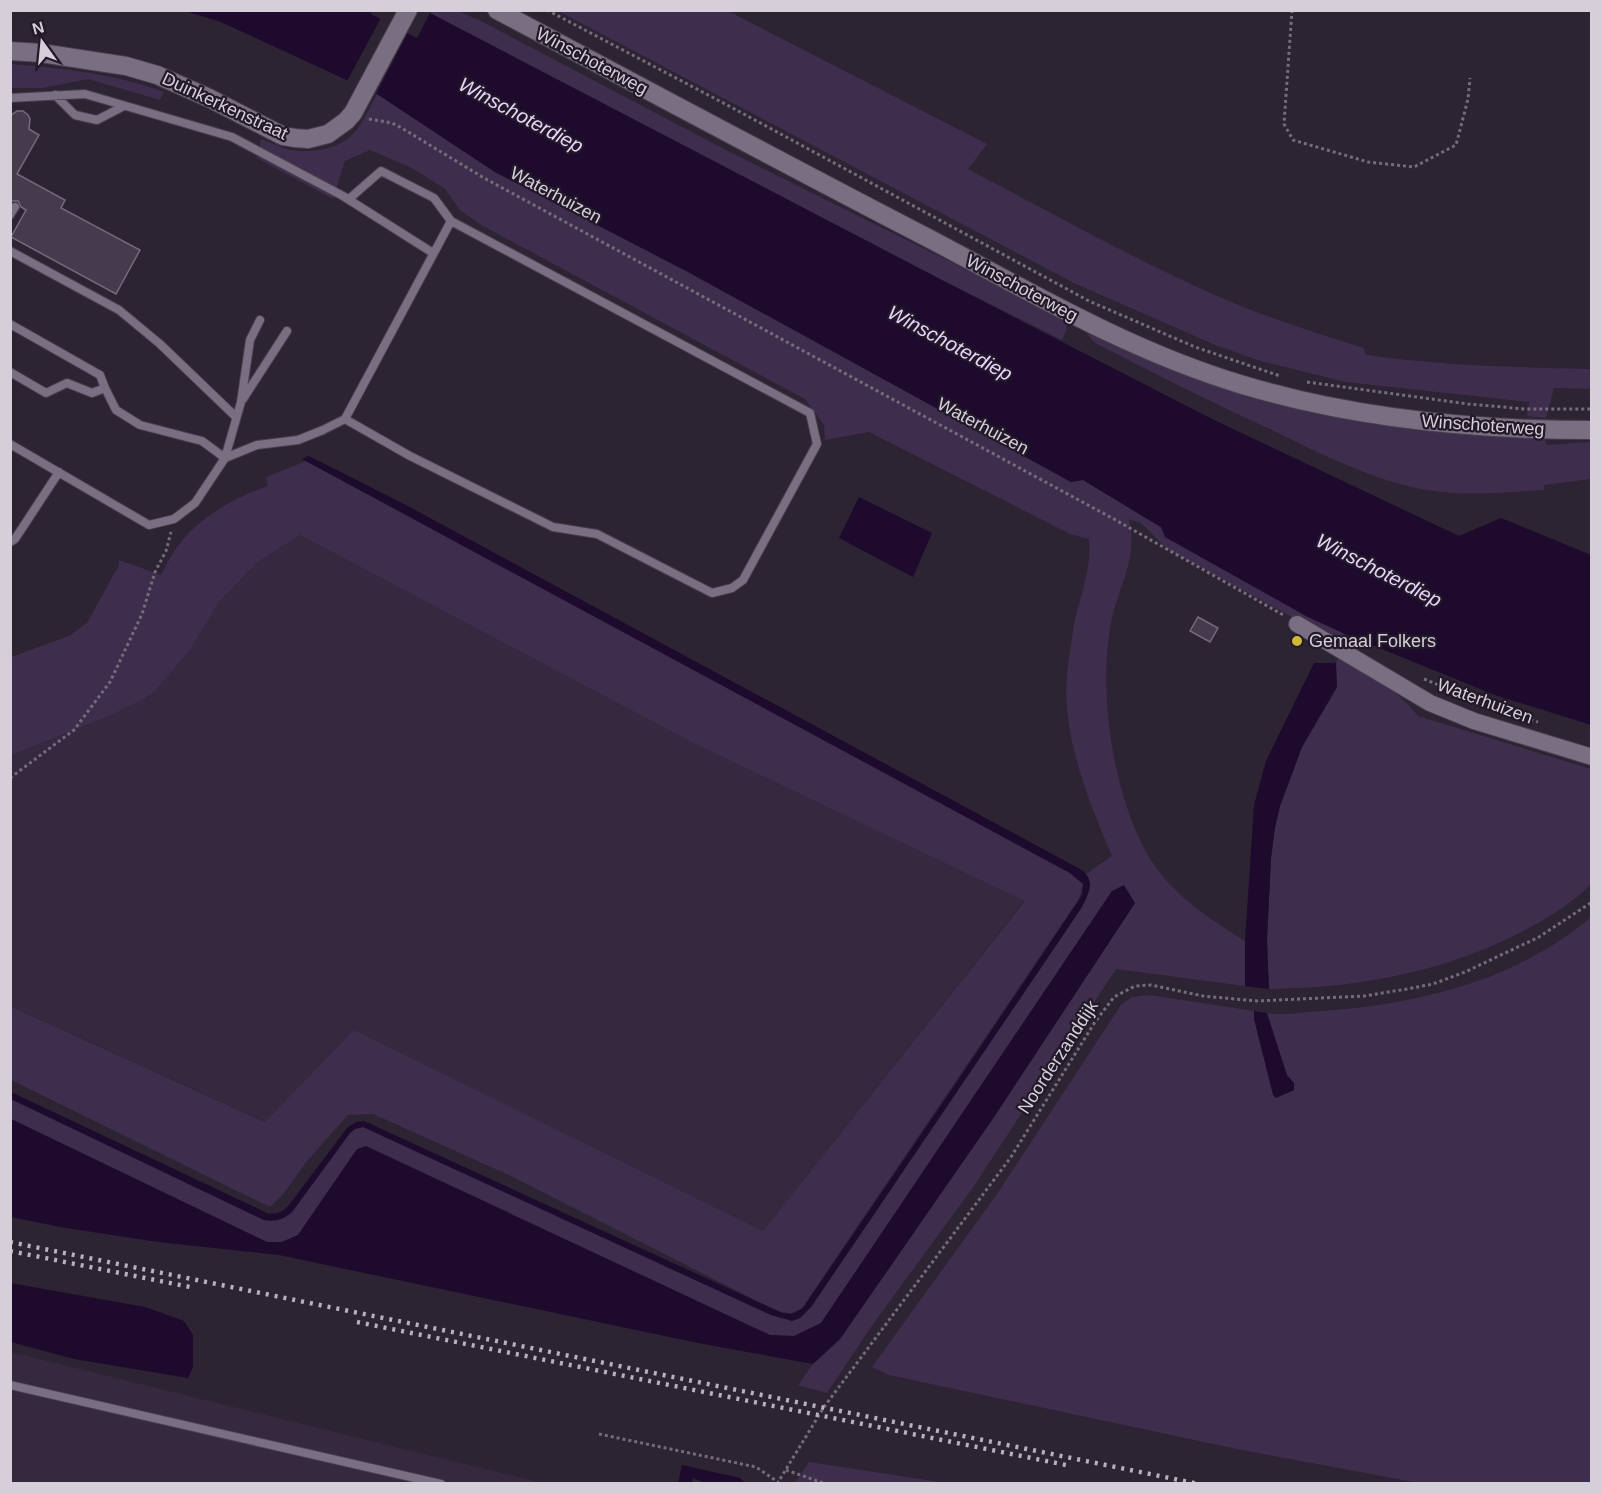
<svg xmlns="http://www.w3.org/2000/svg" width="1602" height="1494" font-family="Arial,sans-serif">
<rect width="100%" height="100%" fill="#2c2333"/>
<!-- built -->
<path fill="#35283f" d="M300,535L693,743L1025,900L763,1231L354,1031L266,1122L11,1006L10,755L108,716L144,699L155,691L190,650L219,602L258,562Z
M11,1352L542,1483H11Z"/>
<!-- green -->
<path fill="#3f2d4e" d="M434,11H458L481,21L724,149L1065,319L1067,329L1062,340L938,278L430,13Z
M558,11H728L987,144L968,169C1050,212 1132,258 1217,296C1265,317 1315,333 1364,348L1365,354L1368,355C1442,366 1517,367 1591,369V389L1554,388L1546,418L1527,416L1529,402L1346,382L1257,360L1213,344L1074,283Z
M10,64C63,68 115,74 164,92L160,100L88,79L43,88H11Z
M377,94L495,172L688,272L1071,482L1083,480L1306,616L1345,634L1342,644L1167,549L1141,523L1129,519C1139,561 1116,589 1110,629C1098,697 1115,809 1155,866C1177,898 1212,920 1245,941V986L1116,969L974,1186L871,1327L827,1393L798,1385L813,1364L840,1339L994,1117L1135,903L1112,891L821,1323L794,1336L770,1335L357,1149L298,1235L282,1242H267L11,1119L10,1099L264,1220C276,1221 282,1220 292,1212L350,1133L355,1129L363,1127L771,1315L800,1318L811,1307L861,1234L1082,907C1087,896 1095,886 1086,874L1112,856C1087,797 1059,730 1068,665C1070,652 1072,638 1074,624C1080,596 1092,569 1089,539L1070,534L869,432L825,440L824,425L805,399L483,226L460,210L445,189L412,168L370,150L345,161L333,199L257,158L261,139C270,142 279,147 287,149C309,154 338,150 353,134C363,123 370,107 377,94Z
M1088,331L1381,424L1469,434L1545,438L1546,445L1591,442V479L1544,485V490C1502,493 1457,497 1416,488C1367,477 1321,454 1276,432C1215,404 1155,374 1095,343L1087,334Z
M306,461L1070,873L1083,884L1079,899L802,1308C787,1319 775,1309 759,1302L511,1176L373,1114L348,1115L307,1161L284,1193L270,1207L11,1080L10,1006L265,1122L354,1030L763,1231L1025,901L693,743L300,535L258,562L219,602L190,650L155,691L144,699L109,716L11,755V657L69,636L87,623L119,565V560L161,575C166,566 171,555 178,546C199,517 235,497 268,486L266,477Z
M1339,654C1368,672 1396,689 1418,716L1591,769V884C1574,902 1551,916 1529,928C1448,972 1360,988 1269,989L1267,940L1271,858L1275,828L1280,806L1302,747L1337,687L1336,663Z
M1591,917V1483H1419L1237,1449L889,1375L872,1367L997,1194L1121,1005L1132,997L1150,995L1254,1011V1019L1275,1097L1294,1090C1295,1082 1290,1081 1286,1074C1277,1056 1273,1033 1267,1013C1284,1016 1304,1012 1322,1011C1418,1004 1516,981 1591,917Z
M809,1462L946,1483H795Z"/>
<!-- water -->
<path fill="#1e0a2c" d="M185,11H372L371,14L417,38L430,13L938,278L1212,419L1459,536L1501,518L1591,555V725L1495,695L1345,634L1306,616L1165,537L1161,527L1083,480L1071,482L688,272L495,172L377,94L221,22Z
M309,456L404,504L1080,869C1096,880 1089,892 1082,907L811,1307L800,1318L792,1321L771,1315L363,1127L355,1129L350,1133L292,1212C282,1220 276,1222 264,1220L11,1099V1092L267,1213C278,1215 282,1212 289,1205L347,1128L356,1122L364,1121L782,1313L792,1314L803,1308L969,1064L1082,895L1083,884L1070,873L302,459Z
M859,497L932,533L913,577L839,538Z
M1314,663H1336L1337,687L1302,747L1280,806L1275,828L1271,858L1267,940L1269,989L1245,986V941L1254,805L1266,761Z
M1124,885L1135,903L994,1117L840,1339L813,1364L698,1343L279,1255L158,1242L60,1227L11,1217V1119L267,1242H282L298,1235L357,1149L366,1146L770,1335L794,1336L821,1323L1112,891Z
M1254,1011L1267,1013L1287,1075L1294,1083V1090L1276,1098L1273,1095L1254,1019Z
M10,1283L145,1307L184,1321L193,1335V1367L188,1378L74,1359L11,1342Z
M682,1465L740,1478L745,1483H705L693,1478L692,1483H678Z"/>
<!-- pier -->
<path fill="#2c2333" d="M381,18L408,32L375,96L346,83Z"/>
<!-- building -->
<path fill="#453b4d" stroke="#756a7e" stroke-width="1.5" d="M17,111H23L28,115L30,119L29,129L39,135L17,174L65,200L61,208L140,250L116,294L11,237L26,210L21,207L18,201H10V116Z
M1198,617L1218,628L1210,642L1190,631Z"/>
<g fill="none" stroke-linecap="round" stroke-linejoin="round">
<defs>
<path id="lane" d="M55,95L75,115L97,120L124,106
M10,98L85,94L232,137L343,196L433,253
M10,215L15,207
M10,251L119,310L160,344L236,417
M10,324L100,375L105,388L92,393L67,383L46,393L10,372
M105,388L116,410L140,425L202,441L225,458L257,445L298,440L323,430L345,419L451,221L434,198L381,171L349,199
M243,399L287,331
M345,419L410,456L553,527L597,534L712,593L732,588L743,580L817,444L810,413L451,221
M10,444L149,525L174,519L195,503L225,458L241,402L250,340L260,320
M10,542L15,539L59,472
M10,1385L441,1484"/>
<path id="street" d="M1297,624L1430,703L1474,721L1592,757"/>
<path id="secondary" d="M497,10C641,87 785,164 930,239C1032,293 1132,352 1243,385C1356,419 1474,430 1592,430
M10,51L41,53L126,66L157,75L209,98L283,136L295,138L308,139L328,134L346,121L353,113L408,10"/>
</defs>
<!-- lane casing -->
<use href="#lane" stroke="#463f4d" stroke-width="10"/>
<!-- street casing -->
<use href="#street" stroke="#463f4d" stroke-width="18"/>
<!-- secondary casing -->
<use href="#secondary" stroke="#463f4d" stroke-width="20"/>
<!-- path -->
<path stroke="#746c7a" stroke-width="3" stroke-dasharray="3 3" stroke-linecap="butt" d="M547,10L729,106L1089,301L1195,347L1280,376
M1292,10L1284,124L1293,140L1368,162L1414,167L1456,145L1468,99L1470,78
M369,119L392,123L400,127L484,178L1112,518L1285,616
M1307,382L1468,404L1525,409H1592
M1424,679L1490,706L1538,722
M10,778L74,730L110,682L142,614L155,572L166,551L171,532
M599,1434L756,1467L778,1482
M786,1470L826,1484
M777,1484L824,1407L1011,1157L1095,1022L1114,997L1135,986L1151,985L1203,996L1257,1001L1364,996L1407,989L1433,984L1465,972L1539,937L1592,902"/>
<!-- lane -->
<use href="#lane" stroke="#796e82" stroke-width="8"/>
<!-- street -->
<use href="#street" stroke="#796e82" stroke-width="16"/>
<!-- secondary -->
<use href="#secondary" stroke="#796e82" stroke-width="18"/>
<!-- rail -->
<path stroke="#b8b2be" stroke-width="4.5" stroke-dasharray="3 6" stroke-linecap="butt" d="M10,1242L1199,1484
M10,1251L190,1287
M357,1322L1066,1465"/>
</g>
<!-- markers -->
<circle fill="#ceb837" stroke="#221929" stroke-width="2" cx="1297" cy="641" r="6"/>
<g text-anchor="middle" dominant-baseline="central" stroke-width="4.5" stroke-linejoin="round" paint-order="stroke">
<!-- street labels -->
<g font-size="18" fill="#d5cfda" stroke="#221929">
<text transform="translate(592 61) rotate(28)">Winschoterweg</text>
<text transform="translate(225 106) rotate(25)">Duinkerkenstraat</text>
<text transform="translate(556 195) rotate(28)">Waterhuizen</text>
<text transform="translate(1022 288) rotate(28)">Winschoterweg</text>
<text transform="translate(1483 425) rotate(4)">Winschoterweg</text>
<text transform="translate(983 426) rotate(28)">Waterhuizen</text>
<text transform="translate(1485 701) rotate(20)">Waterhuizen</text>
<text transform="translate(1058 1057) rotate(-57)">Noorderzanddijk</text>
</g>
<!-- poi labels -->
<g font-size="18" fill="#d5cfda" stroke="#221929" text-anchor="start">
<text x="1309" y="641">Gemaal Folkers</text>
</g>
<!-- water labels -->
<g font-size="20" font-style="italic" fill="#e8d3fb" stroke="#221929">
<text transform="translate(521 115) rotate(28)">Winschoterdiep</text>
<text transform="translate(950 343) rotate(28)">Winschoterdiep</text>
<text transform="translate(1379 570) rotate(27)">Winschoterdiep</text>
</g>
</g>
<!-- border -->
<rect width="1602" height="1494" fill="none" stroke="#d5cfda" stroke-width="24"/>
<!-- north arrow -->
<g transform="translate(42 42) rotate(345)" stroke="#221929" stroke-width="4.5" paint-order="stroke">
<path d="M0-4.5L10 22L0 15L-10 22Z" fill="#d5cfda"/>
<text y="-9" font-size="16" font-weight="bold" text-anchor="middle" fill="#d5cfda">N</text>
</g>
</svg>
